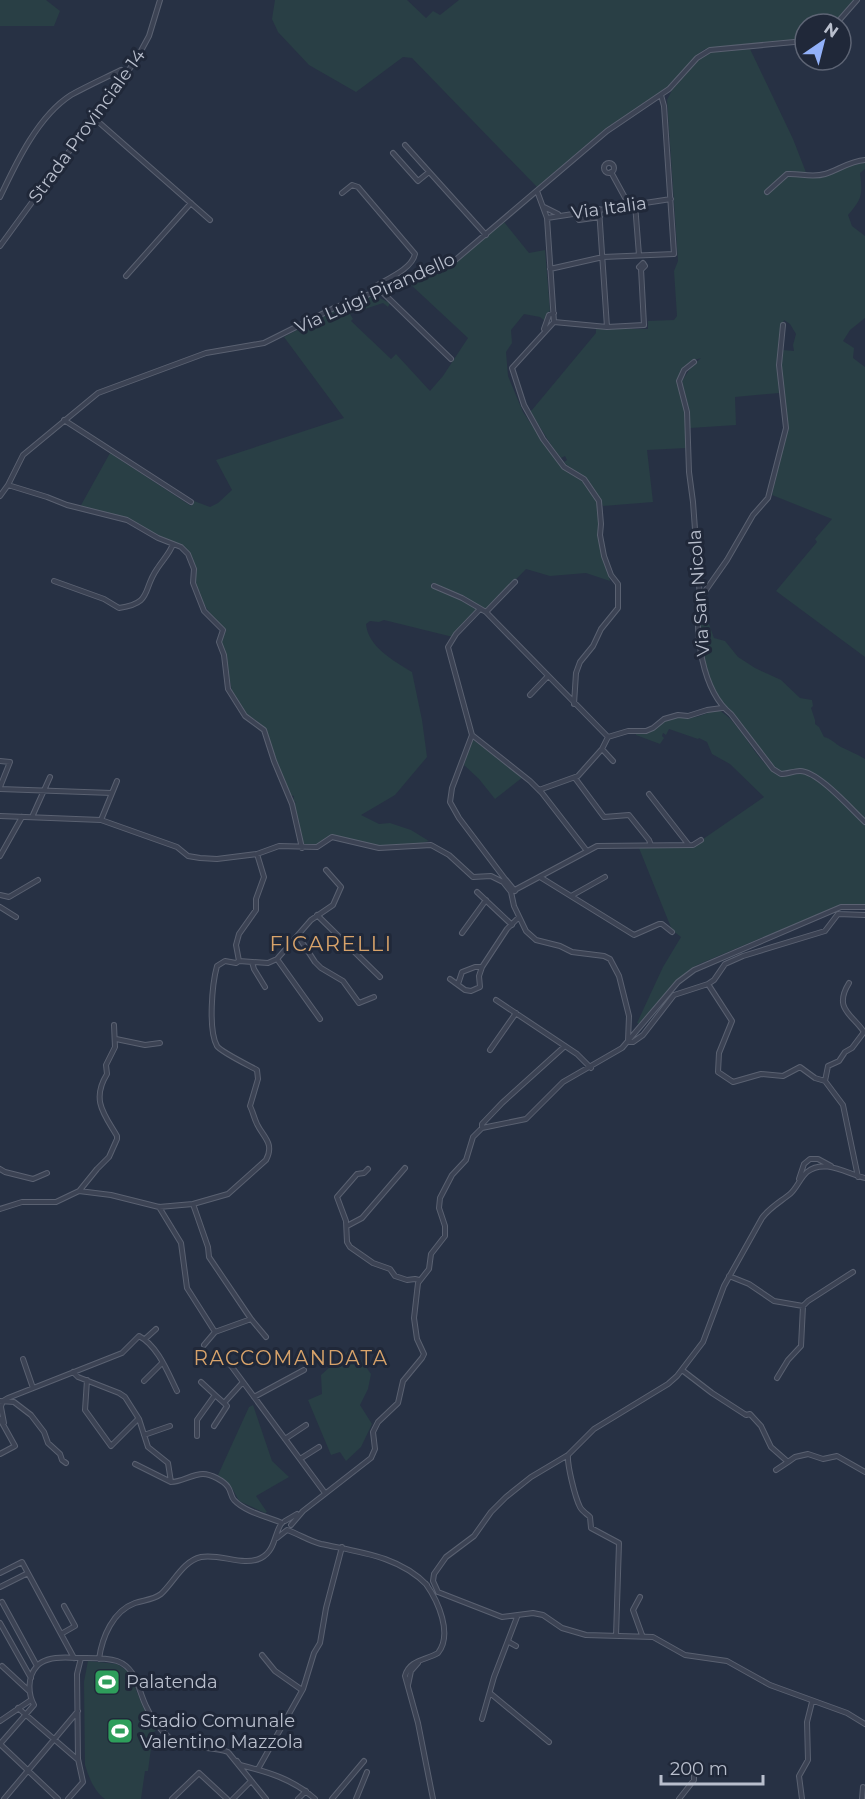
<svg xmlns="http://www.w3.org/2000/svg" width="865" height="1799" font-family="Montserrat,sans-serif">
<rect width="100%" height="100%" fill="#273144"/>
<!-- green -->
<path fill="#293f45" d="M0,0H46L60,11L54,26H0Z
M275,0H407L426,18L433,11L440,15L459,0H854L833,24H805V39L705,49L696,56L669,86L605,129L537,187L412,58L403,57L356,92L309,65L278,32L272,19Z
M750,49L793,139L807,175C815,174 825,174 833,170C846,164 850,161 865,159V169L860,173C863,195 862,199 848,215L852,226L865,236V318L850,330L843,341L854,348L853,358L865,367V657L776,591L817,542L815,539L832,519L772,495L787,430L781,369L783,350L794,351L793,345L796,334L790,324L784,320C775,342 778,370 779,393L735,397L736,425L690,428V413L682,381L691,367L701,358C667,367 682,390 685,414C687,425 686,437 686,448L647,450L653,502L603,506C598,494 590,481 580,474C574,469 568,468 564,462L567,460L565,456L561,458L553,448L530,411L532,410L596,333V329H648V321L674,320L677,316L674,271L678,261L667,100L672,90L702,56L711,52Z
M504,222L529,253L545,250L550,310L545,321L540,317L524,314L511,330L512,343L506,352L508,376L523,412L549,451L564,468L582,479L600,505L598,535L610,581L586,573L550,576L526,569L486,610L464,596L432,583L431,586L460,599L477,610L453,637L384,620L379,622L370,621L366,624C368,647 394,661 412,672L422,720L427,757L395,795L361,815L379,824L390,823L411,830L429,841L418,844L381,846L337,836L317,845L304,846L294,804L296,802L293,801L294,796L290,795C285,784 279,772 275,760C269,740 267,724 246,715L232,691L225,656L220,643L226,630C211,616 202,605 196,585C193,575 196,570 191,558C184,543 171,542 157,536C146,531 137,521 125,517C110,513 95,510 80,507L110,453L191,506L194,501L210,507L218,503L232,490L216,460L344,418L284,337L341,307L373,295L390,303L388,307L383,303L350,314L353,319L351,321L391,359L396,354L430,391L443,376L468,338L409,283L449,267Z
M701,602L714,638L725,641L738,657L755,668L781,680L800,698L812,700L813,706L811,708L815,720V724L819,727L824,737C832,739 834,743 841,747C849,751 857,754 865,759V820L807,771L779,772L771,766C756,746 733,722 720,700C702,670 699,636 701,602Z
M719,710C745,726 754,763 782,776C788,775 795,773 801,773C818,773 851,811 865,823V904H842L697,965L677,980L639,1024L637,1023L663,967L681,937L672,930L639,848L693,846L764,797L730,764L712,754L707,742L699,738L698,739L669,729L666,735L663,733L662,736L664,738L660,744L636,735V732C654,734 653,726 667,720C677,715 686,719 696,717C704,715 710,711 719,710Z
M472,739L523,777L495,799L479,779L464,765Z
M352,1347L371,1374L368,1389L360,1405L372,1424L361,1447L346,1461L340,1452L331,1455L308,1400L322,1394L321,1375Z
M253,1405L272,1461L289,1477L256,1496L267,1512L265,1513L239,1501L232,1488L218,1475L249,1407Z
M88,1661L117,1664L128,1671L144,1709L157,1729L153,1733L148,1771H145L141,1799H105C94,1791 89,1778 85,1765L84,1682Z"/>
<g fill="none" stroke-linecap="round" stroke-linejoin="round">
<defs>
<path id="minor" d="M836,24L857,0
M94,118L210,220
M405,145L486,235
M393,153L418,181L429,172
M604 168a5 5 0 1 1 10 0a5 5 0 1 1-10 0Z
M611,172L629,205
M537,191L547,218L554,322
M767,192L787,174C800,173 811,178 825,174C838,170 850,161 865,160
M342,193L352,185L358,187L415,254C412,269 387,279 374,287V293
M0,197C16,163 38,116 71,95C87,86 105,78 121,70
M635,204L639,255
M544,207L558,214
M599,209L607,327
M575,213L579,220L600,217
M547,218L671,199
M0,246L136,60L149,36L160,0
M643,263L645,266L642,269L639,267Z
M550,269L603,257L674,254L664,106L661,95
M126,276L191,203
M380,290L451,359
M554,322L512,368L524,405L543,439L564,467L584,479L599,501L601,524L600,535L604,556L611,575L618,584V608L601,629L593,646L580,662L576,673L574,704
M554,322L607,327L644,325L641,269
M544,329L549,315L554,313
M694,362L684,370L679,381L687,412L689,472L693,502L700,598C694,632 702,691 731,714L773,769L781,774C787,774 794,771 800,771C818,771 851,809 865,822
M64,420L191,502
M8,485L47,497L67,505L127,520L158,538L181,547L188,554L194,569L193,583L204,611L223,630L219,642L224,655L228,689L245,716L264,730L274,761L292,804L302,848
M0,496L8,485L23,455L98,393L206,353L264,343L336,307L453,262L607,131L669,89L697,58L710,50L805,41
M54,581L104,599L119,608C153,603 142,590 157,569C162,561 170,553 173,544
M434,586L462,598L486,612L608,737
M701,597L727,560L753,515L768,498L786,428L779,365L783,325
M480,609L456,634L448,647L472,735L530,781L542,793L587,851
M486,612L515,582
M530,695L548,676
M472,735L452,788L450,802L459,818L505,879L503,882
M602,749L613,761
M0,761L10,762L0,787
M575,778L604,817L629,815L649,840L651,845
M0,789L112,793
M539,790L578,776L602,749L608,737L628,731H646L653,728L664,719L678,715L688,716L707,710L722,708
M649,794L688,844
M0,816L101,820L177,847L188,856L200,858L217,859L257,854L279,846L317,847L332,837L379,848L431,845L449,855L473,877L491,876L503,882L511,892L514,906L526,931L536,940L560,946L572,952L604,956L610,959L619,976L629,1016L628,1041
M32,817L50,777
M101,820L117,781
M0,856L22,817
M540,877L634,935L659,924H662L672,932
M506,880L515,891
M477,892L512,925
M511,892L597,846L693,845L701,840
M0,895L9,897L38,880
M571,896L605,877
M0,907L16,917
M317,915L380,977
M462,933L486,900
M298,936L315,962L321,968L343,981L359,1003L374,997
M277,959L320,1019
M239,961L268,963L277,959L311,920L333,905L341,887L326,870
M252,962L254,969L265,987
M482,967L507,929L519,917
M450,979L465,990L471,991L480,987L479,976L482,967H475L462,972L458,984
M708,984L732,1021L719,1053L718,1072L733,1082L761,1074L783,1076L800,1067L815,1078L825,1081L843,1105L858,1177
M496,1000L577,1054L591,1068
M116,1039L145,1045L160,1043
M629,1042H633L643,1035L674,995L708,984L714,980L725,964L743,956L825,931L838,914L865,915
M490,1050L516,1013
M825,1081L828,1066L839,1061L845,1052L852,1048L864,1032C852,1014 833,1009 849,983
M482,1128V1124L502,1103L565,1046
M0,1169L5,1172L33,1179L47,1173
M368,1169L364,1173L357,1174L337,1197L346,1221L347,1242L350,1247L373,1263L390,1269L395,1276L407,1280L415,1279L419,1280
M799,1179L804,1164L810,1159H818L831,1166
M80,1190L97,1169L109,1157L117,1139V1136C104,1114 91,1100 107,1074L106,1065L115,1047L114,1025
M193,1204L208,1247L209,1257L251,1319L266,1337
M159,1207L181,1243L187,1288L215,1332L251,1319
M0,1209L22,1202H56L79,1191L111,1195L159,1207L193,1204L228,1194L266,1160C275,1143 263,1137 257,1124C254,1118 253,1112 250,1106L258,1079L257,1070C250,1066 221,1052 217,1046C208,1030 212,984 217,966L225,961L236,963L239,961L236,945L239,934L256,910V899L264,877L257,854
M347,1226L362,1218L405,1168
M729,1276L749,1284L774,1301L803,1306
M145,1339L156,1329
M204,1345L215,1332
M23,1359L33,1388
M229,1363L325,1493
M682,1370L712,1393L746,1415L750,1414L761,1426L771,1447L788,1462L795,1457L808,1454L823,1459L837,1456L865,1472
M73,1372L78,1377L119,1393L125,1397L139,1419L148,1447L168,1463L171,1482
M777,1378L788,1360L801,1346L803,1306L808,1301L853,1272
M87,1380L85,1410L111,1446L138,1419
M144,1381L162,1363
M201,1382L215,1395
M254,1397L304,1370
M0,1401L14,1402L31,1415L44,1432L48,1443L60,1454L62,1460L66,1463
M1,1407L4,1423
M0,1409L3,1401L8,1398L122,1353L139,1336C158,1346 168,1373 177,1391
M0,1419L15,1446L0,1454
M214,1426L227,1406L224,1403
M144,1435L170,1426
M197,1436V1420L215,1395L224,1403L243,1382
M285,1439L306,1425
M568,1455C567,1465 575,1497 580,1507C582,1511 587,1514 590,1517L591,1528L619,1543L616,1636
M300,1459L319,1447
M135,1464L171,1482C182,1482 192,1474 203,1474C211,1474 224,1481 228,1487C231,1491 231,1497 234,1500C245,1512 268,1517 282,1523
M776,1470L788,1462
M285,1521L297,1514
M291,1525L303,1511L371,1458L375,1449L373,1432L378,1422L398,1403L403,1381L422,1358L424,1354L417,1339L414,1318L418,1283L429,1269L431,1254L445,1236V1226L439,1208L440,1198L452,1175L466,1160L473,1137L482,1128L526,1119L563,1082L622,1048L678,982L694,970L841,907H865
M277,1538L287,1530C299,1534 309,1541 321,1544C359,1552 399,1556 427,1585
M0,1573L22,1562L74,1658
M426,1584C438,1601 453,1634 438,1653C426,1660 409,1660 405,1676L418,1723L433,1799
M0,1587L28,1573
M438,1592L433,1581L434,1574L446,1557L474,1536L491,1512L506,1497L531,1477L568,1455L594,1429L668,1384L677,1376L703,1342L724,1286L762,1218C769,1208 780,1202 790,1194C797,1188 800,1178 807,1172C825,1158 847,1174 865,1178
M438,1592L502,1617L533,1613L543,1615L562,1628L586,1635L653,1637L685,1655L727,1661L770,1685L847,1713L865,1724
M640,1597L633,1610L642,1635
M2,1602L37,1666
M0,1623L31,1678
M61,1634L75,1626L64,1606
M509,1642L516,1646
M262,1655L275,1671L302,1690
M99,1659C102,1637 113,1611 135,1603C144,1600 153,1600 161,1594C174,1582 183,1561 201,1557C220,1553 243,1567 261,1558C275,1551 274,1535 281,1524
M2,1666L29,1691
M408,1685L411,1671L418,1663
M490,1693L549,1742
M18,1708L77,1759
M482,1719L494,1677L517,1617
M0,1721L31,1700
M0,1744L34,1705C28,1694 27,1677 37,1666C45,1657 64,1657 76,1658C89,1658 105,1657 117,1661C137,1668 138,1690 146,1706C151,1718 160,1730 171,1739C186,1751 211,1745 228,1752L266,1799
M0,1744L58,1799
M237,1761L240,1765C268,1772 293,1779 315,1799
M258,1769L303,1689L314,1653L320,1643L326,1608L342,1547
M4,1799L78,1711
M68,1799L83,1782L78,1759L77,1674L81,1658
M172,1799L199,1773L227,1799
M233,1799L251,1781
M298,1799L306,1791
M332,1799L364,1761
M356,1799L367,1772
M679,1799L694,1780V1775
M802,1799L799,1776L808,1760L807,1722L812,1702
M862,1799L863,1787"/>
</defs>
<!-- minor casing -->
<use href="#minor" stroke="#5a6171" stroke-width="6"/>
<!-- minor -->
<use href="#minor" stroke="#3c4354" stroke-width="4"/>
</g>
<!-- icons -->
<defs>
<symbol id="stadium-square" viewBox="-11 -11 22 22"><rect x="-9" y="-9" width="18" height="18" rx="4" fill="#2e9e5b" stroke="#202839"/><path d="M0-5a6.5 5 0 1 0 0 10a6.5 5 0 1 0 0-10ZM-3.5-1.8h7v3.6h-7Z" fill="#fff"/></symbol>
</defs>
<g fill-rule="evenodd">
<use href="#stadium-square" x="92" y="1667" width="30" height="30"/>
<use href="#stadium-square" x="105" y="1716" width="30" height="30"/>
</g>
<g text-anchor="middle" dominant-baseline="central" stroke-width="6" stroke-linejoin="round" paint-order="stroke">
<!-- street labels -->
<g font-size="18" fill="#b9bfcd" stroke="#202839">
<text transform="translate(87 126) rotate(-54)">Strada Provinciale 14</text>
<text transform="translate(609 208) rotate(-8)">Via Italia</text>
<text transform="translate(375 293) rotate(-24)">Via Luigi Pirandello</text>
<text transform="translate(699 593) rotate(-94)">Via San Nicola</text>
</g>
<!-- poi labels -->
<g font-size="18" fill="#b9bfcd" stroke="#202839" text-anchor="start">
<text x="126" y="1682">Palatenda</text>
<text x="140" y="1721">Stadio Comunale<tspan x="140" dy="21">Valentino Mazzola</tspan></text>
</g>
<!-- neighbourhood labels -->
<g font-size="20" letter-spacing="1.5" fill="#d8a36a" stroke="#202839">
<text x="291" y="1358">RACCOMANDATA</text>
</g>
<!-- quarter labels -->
<g font-size="21" letter-spacing="1.5" fill="#d8a36a" stroke="#202839">
<text x="331" y="943">FICARELLI</text>
</g>
</g>
<!-- north arrow -->
<g transform="translate(823 42) rotate(35)"><circle r="28" fill="#202839" stroke="#5d6474" stroke-width="1.5"/>
<path d="M0-4.5L10 22L0 15L-10 22Z" fill="#92b1f9"/>
<text y="-9" font-size="16" font-weight="bold" text-anchor="middle" fill="#b9bfcd">N</text>
</g>
<!-- scale -->
<path d="M661 1775v9h102v-9" fill="none" stroke="#b9bfcd" stroke-width="3"/>
<text x="670" y="1775" font-size="18" fill="#b9bfcd" stroke="#202839" stroke-width="4.5" paint-order="stroke">200 m</text>
</svg>
